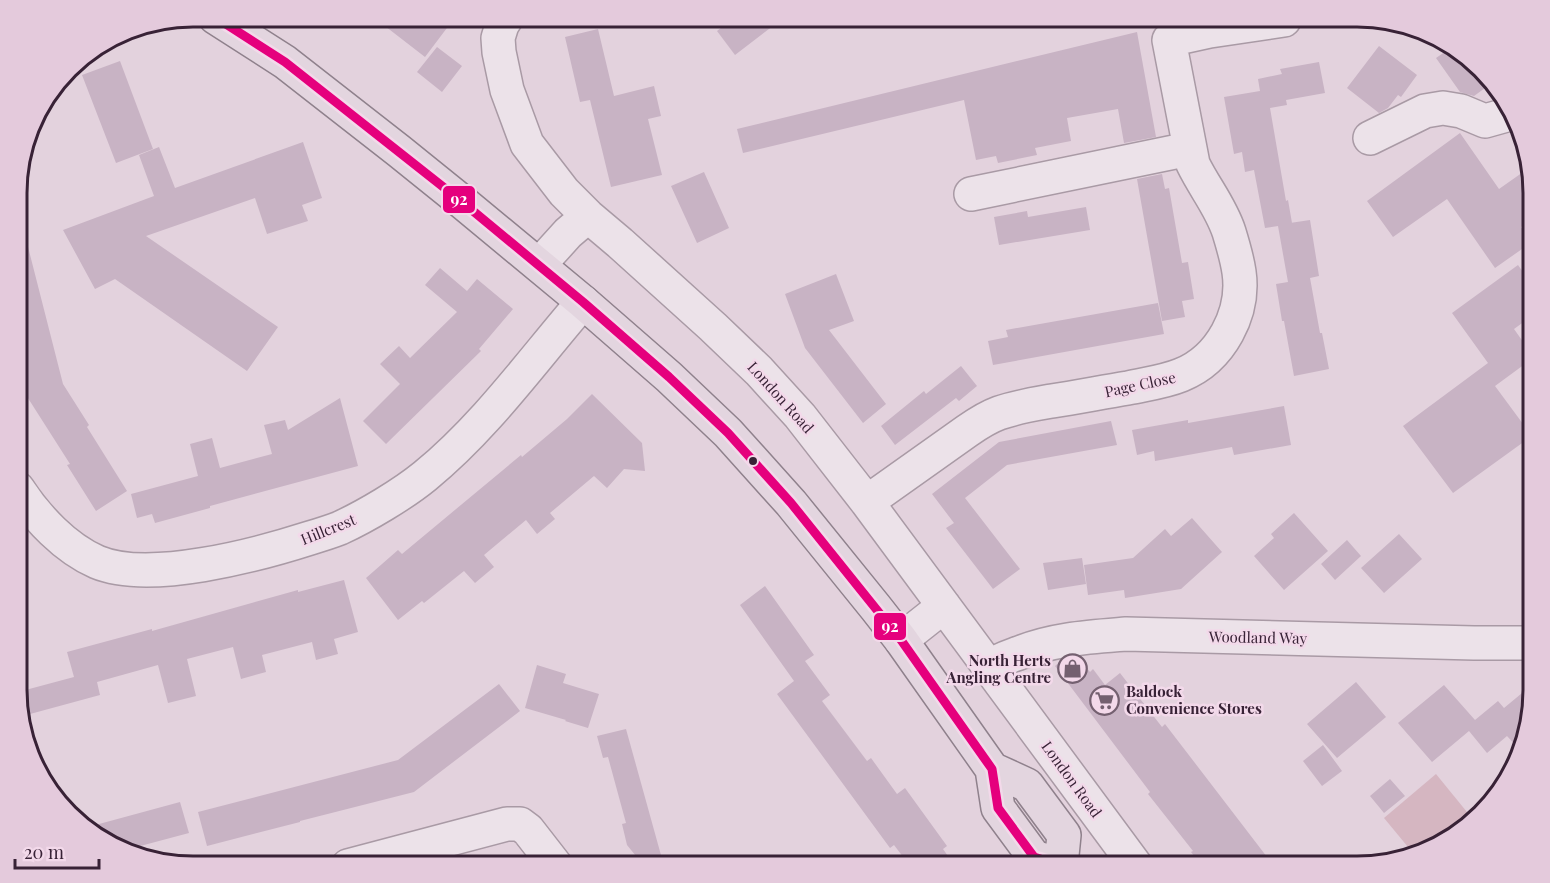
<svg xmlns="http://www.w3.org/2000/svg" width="1550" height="883" font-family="'Playfair Display',serif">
<rect width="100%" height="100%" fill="#e3d2dd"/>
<!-- green -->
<path fill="#d5b6c1" d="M1436,774L1471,817L1446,843L1413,853L1384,818Z"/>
<!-- building -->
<path fill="#c8b3c4" d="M372,16H456L425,57Z
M736,16H786L735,55L717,31Z
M598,29L614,96L654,86L661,116L648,119L662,175L611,187L590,100L580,102L565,37Z
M1137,32L1156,137L1124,143L1118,109L1067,118L1071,141L1035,148L1037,155L998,163L996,156L976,160L964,100L743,153L737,129Z
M1379,46L1417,75L1401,97L1398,95L1388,108L1379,113L1347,88Z
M437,47L462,66L442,92L417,72Z
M1452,47L1475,68L1492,83L1474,96L1460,92L1436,58Z
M120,61L153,149L116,163L82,75Z
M1319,62L1325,93L1286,100L1287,105L1270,108L1286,201L1288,200L1292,223H1290L1310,220L1319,276L1310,278L1320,333H1322L1329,369L1294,376L1284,321H1282L1276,284L1288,282L1278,226L1265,228L1254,170L1245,172L1242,152L1234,154L1224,97L1260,91L1258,79L1282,74L1280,69Z
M1460,133L1499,189L1529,168L1533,181V219L1521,227L1532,242L1495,268L1447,199L1393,237L1367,201Z
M303,142L322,198L302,205L308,221L267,234L255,198L146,236L278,327L247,371L115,279L95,289L63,230L154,196L139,155L159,147L175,188Z
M704,172L729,228L697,243L671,186Z
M1162,174L1165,189L1169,188L1182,263L1188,262L1194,299L1182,301L1185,317L1162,321L1137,179Z
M1086,207L1090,230L999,245L994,217L1027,211L1028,217Z
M26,239L63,384L89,425L87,427L127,491L96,511L67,465L70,464L26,395L18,364V240Z
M1518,265L1533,286V315L1514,329L1533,356V358L1495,386L1532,436L1453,493L1403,426L1488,363L1452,313Z
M440,268L467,291L477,279L513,309L479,349L481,351L386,444L363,421L400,384L380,364L399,346L410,358L457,312L425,285Z
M836,274L854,321L829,330L886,404L863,423L805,348L785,294Z
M1158,303L1164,334L993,365L988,341L1008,337L1006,330Z
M961,366L977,386L959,401L956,398L895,445L881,426L924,391L926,394Z
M592,394L642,443L645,471L624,469L607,488L594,476L550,513L555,519L537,534L526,520L484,555L494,567L475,583L464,571L424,603L422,601L398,620L366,578L398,550L402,554L521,455L522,457L567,419Z
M340,398L358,466L210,506V508L155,523L152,514L137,518L131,494L198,476L190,444L212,438L220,468L272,454L264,425L285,420L288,430Z
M1284,406L1291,445L1234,455L1232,447L1155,461L1154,451L1137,455L1132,430L1188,420V423Z
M1111,421L1117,445L1007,465L965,498L1020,569L993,589L946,528L954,523L932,494L999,442Z
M1294,513L1328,551L1284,590L1254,556L1274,538L1271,534Z
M1192,518L1222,552L1181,589L1125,598L1124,590L1088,595L1084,565L1133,558L1165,529L1171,536Z
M1399,534L1422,559L1384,593L1361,568Z
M1347,540L1361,556L1335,580L1321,564Z
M1082,558L1086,584L1048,590L1043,563Z
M344,580L358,632L334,639L338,654L316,660L312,642L262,655L266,672L241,679L233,647L187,659L196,696L168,703L158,665L97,682L100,695L19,717L18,713V692L74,677L67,652L152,629V631L298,590V592Z
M765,586L814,655L805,661L830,695L822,701L867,761L871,758L897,794L905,788L947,846L943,849L955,866H910L894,845L890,848L777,694L794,681L740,605Z
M1078,657L1090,672L1093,669L1105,685L1120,673L1162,727L1165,724L1274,866H1202L1191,852L1193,851L1148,794L1150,792L1055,666L1062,660Z
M537,665L566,674L563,683L599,694L588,728L565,721L566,720L525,708Z
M1356,682L1386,717L1337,758L1307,724Z
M499,684L520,711L414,792L300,821V822L207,846L198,812L398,760Z
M1533,684V701L1519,749L1507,736L1487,753L1469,731L1432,762L1398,723L1444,685L1475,720L1498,701L1504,708Z
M626,729L641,783L664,866H644L627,845L622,824L626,823L608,757L603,758L597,736Z
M1323,745L1342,771L1322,786L1303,761Z
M1390,779L1405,796L1384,813L1370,796Z
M180,802L189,833L129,849L104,843L88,827Z"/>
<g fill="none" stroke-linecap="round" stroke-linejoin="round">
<defs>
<path id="minor" d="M507,17L502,25L498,38L499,52L507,90L527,144L564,192L588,216L620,243L713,327L759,371L800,416L867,502L1136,866
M1370,138L1425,111L1443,108L1461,111L1485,121L1510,114
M971,194L1189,149
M539,265L568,233L588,216
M18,489C37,518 65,548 97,562C149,584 257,555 310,538C320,535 330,532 340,528C366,516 403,494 425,476C486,426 532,361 583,302
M867,502L967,431C977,424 988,417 999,413C1016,407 1035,404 1052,401C1078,397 1103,392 1128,388C1146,384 1164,382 1181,375C1221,359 1245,313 1239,272C1237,258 1233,245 1229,232C1221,207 1204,187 1193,164L1169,40L1210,31L1284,20
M901,640L944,606
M989,667C998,660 1008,657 1019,653C1053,639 1089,637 1126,634L1474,643H1533
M348,866L507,824H520L528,830L556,866"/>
<path id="major" d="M215,17L285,62L399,151L461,201L583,302L669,377L728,433L791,503L876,608L901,640L992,769L998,808L1034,857L1062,866
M992,769L1027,785L1064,835L1061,865"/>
</defs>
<!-- minor casing -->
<use href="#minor" stroke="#a99aa5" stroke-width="36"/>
<!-- major casing -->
<use href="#major" stroke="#8f818c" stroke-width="36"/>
<!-- minor -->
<use href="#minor" stroke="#ece2e9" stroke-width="33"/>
<!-- major -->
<use href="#major" stroke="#e3d5df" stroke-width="33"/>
<defs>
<path id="bus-1" d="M215,17L285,62L461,201L583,302L669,377L728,433L791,503L901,640L992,769L998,808L1034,857L1062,866"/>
</defs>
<!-- bus-1 casing -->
<use href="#bus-1" stroke="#f3d9ea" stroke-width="14"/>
<!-- bus-1 -->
<use href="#bus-1" stroke="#e5007d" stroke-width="9"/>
</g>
<!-- icons -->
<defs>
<symbol id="shop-ring" viewBox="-11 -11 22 22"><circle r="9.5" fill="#f3d9ea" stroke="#746070" stroke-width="1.5"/><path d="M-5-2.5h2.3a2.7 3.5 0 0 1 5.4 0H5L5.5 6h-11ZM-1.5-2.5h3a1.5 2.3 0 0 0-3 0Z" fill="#746070"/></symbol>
<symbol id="supermarket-ring" viewBox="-11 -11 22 22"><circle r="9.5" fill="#f3d9ea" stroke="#746070" stroke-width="1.5"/><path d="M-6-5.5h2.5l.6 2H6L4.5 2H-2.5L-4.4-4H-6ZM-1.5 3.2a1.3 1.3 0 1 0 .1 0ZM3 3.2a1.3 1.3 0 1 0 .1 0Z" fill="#746070"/></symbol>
</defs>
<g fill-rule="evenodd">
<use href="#shop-ring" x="1056" y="652" width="33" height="33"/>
<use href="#supermarket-ring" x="1088" y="684" width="33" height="33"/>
</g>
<!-- markers -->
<circle fill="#382236" stroke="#f3d9ea" stroke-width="2" cx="753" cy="461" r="5"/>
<g text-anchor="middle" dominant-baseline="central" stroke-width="5" stroke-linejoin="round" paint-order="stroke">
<!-- street labels -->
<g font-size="15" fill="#382236" stroke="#f3d9ea">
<text transform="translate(1140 384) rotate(-12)">Page Close</text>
<text transform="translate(781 397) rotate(48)">London Road</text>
<text transform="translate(328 529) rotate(-22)">Hillcrest</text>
<text transform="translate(1258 637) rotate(1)">Woodland Way</text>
<text transform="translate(1072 779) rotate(54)">London Road</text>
</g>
<!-- poi labels -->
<g font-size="15" font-weight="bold" fill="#382236" stroke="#f3d9ea" text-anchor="end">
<text x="1051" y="660">North Herts<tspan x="1051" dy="17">Angling Centre</tspan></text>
<text x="1126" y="691" text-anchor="start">Baldock<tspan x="1126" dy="17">Convenience Stores</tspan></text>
</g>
</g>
<!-- crop -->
<path d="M0 0H1550V883H0ZM193 27H1357A166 166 0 0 1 1523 193V690A166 166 0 0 1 1357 856H193A166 166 0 0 1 27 690V193A166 166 0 0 1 193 27Z" fill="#e4cadc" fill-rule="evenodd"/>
<path fill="none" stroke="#382236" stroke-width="3" d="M193 27H1357A166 166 0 0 1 1523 193V690A166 166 0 0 1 1357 856H193A166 166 0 0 1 27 690V193A166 166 0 0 1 193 27Z"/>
<g stroke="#f3d9ea" stroke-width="2">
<rect x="442" y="185" width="34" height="29" rx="6" fill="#e5007d"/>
<rect x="873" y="612" width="34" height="29" rx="6" fill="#e5007d"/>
</g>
<g font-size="16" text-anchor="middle" font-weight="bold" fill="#fff">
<text x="459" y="205">92</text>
<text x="890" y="632">92</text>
</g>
<!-- scale -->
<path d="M15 859v9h84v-9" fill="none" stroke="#382236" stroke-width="3"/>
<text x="24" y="859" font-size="18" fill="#382236" stroke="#f3d9ea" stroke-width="4.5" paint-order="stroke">20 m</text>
</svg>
